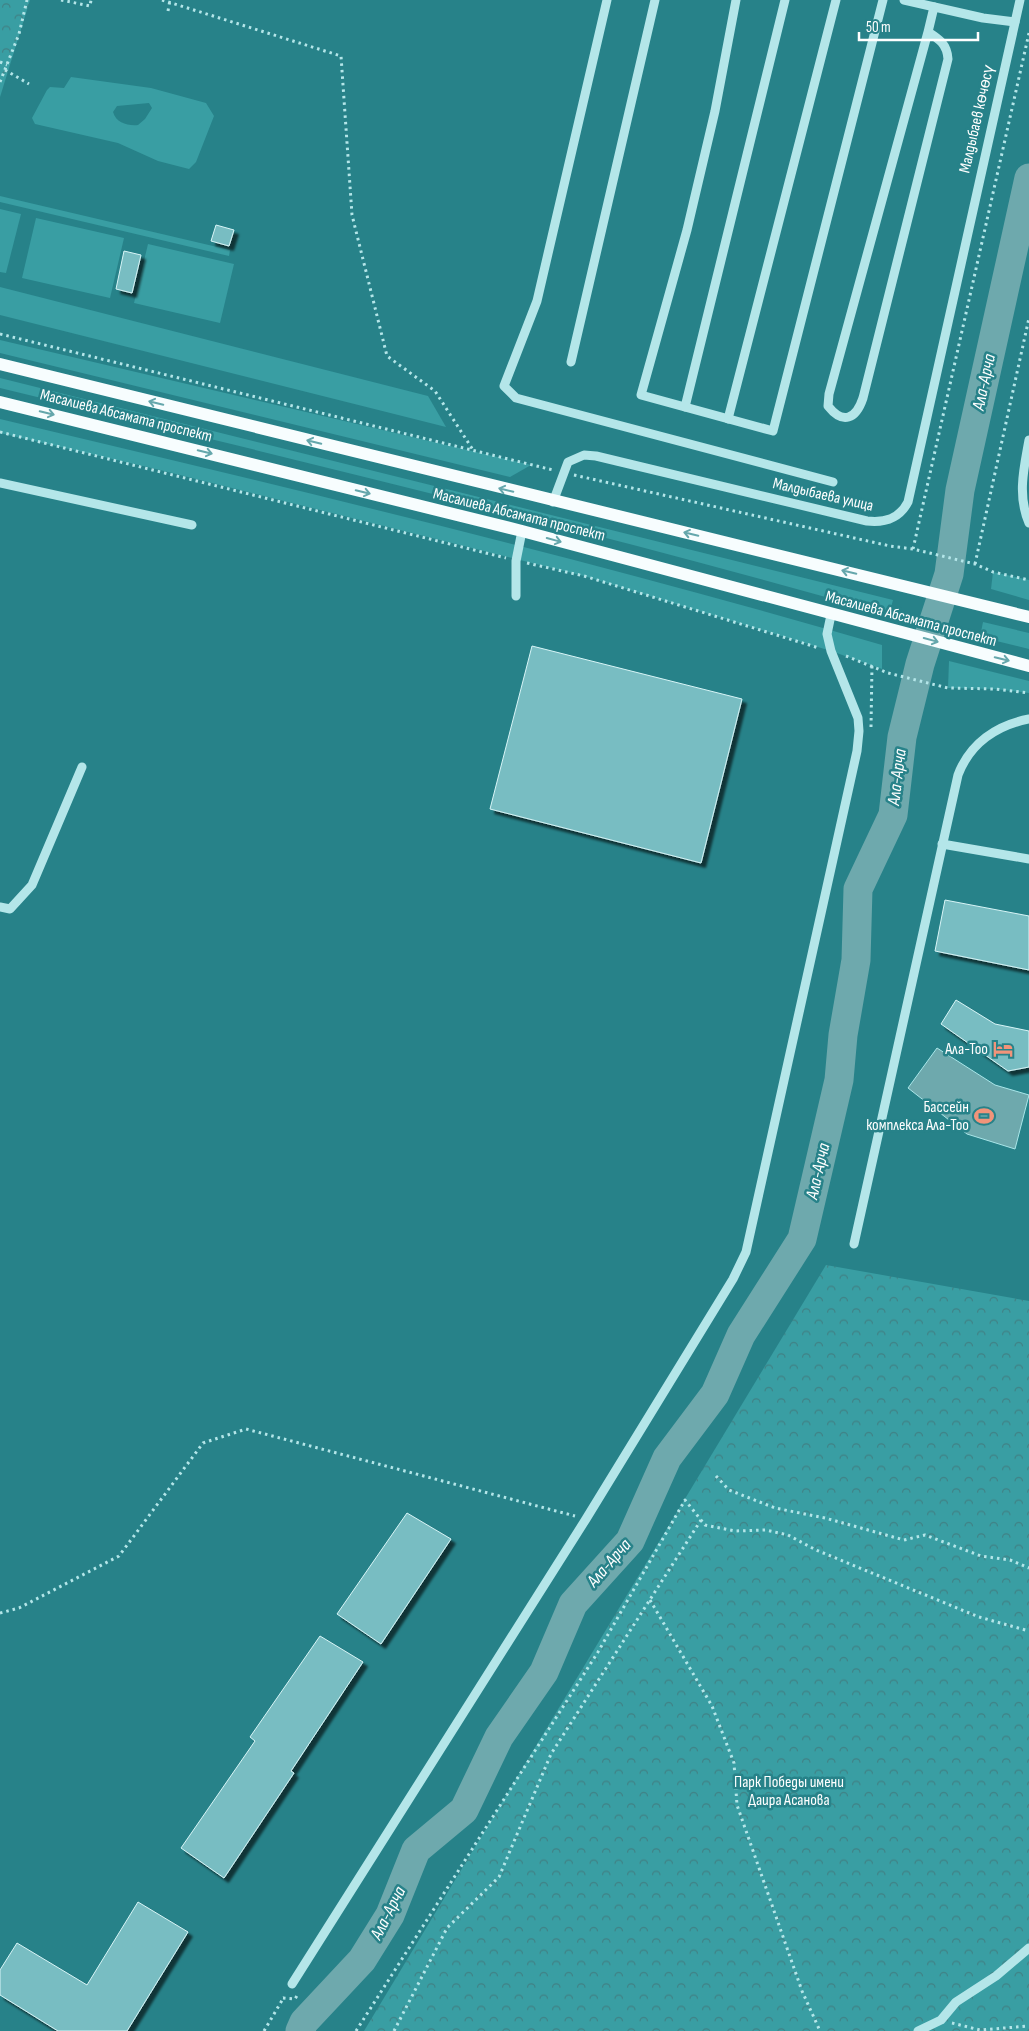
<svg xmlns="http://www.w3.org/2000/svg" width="1029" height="2031" font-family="'Sofia Sans Condensed',sans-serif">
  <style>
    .grass { fill: #399ea3; fill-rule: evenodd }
    .park { fill: url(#park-crowns) }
    .water { fill: #6ea9ad; stroke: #a9e6e9 }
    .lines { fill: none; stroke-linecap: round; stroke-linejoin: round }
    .river { stroke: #6ea9ad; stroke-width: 29 }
    .building { fill: #78bdc2; stroke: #d8f5f7; filter: url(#shadow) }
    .path { stroke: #b4e6e9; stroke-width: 3; stroke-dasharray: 2.5 4; stroke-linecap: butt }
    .minor { stroke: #b4e6e9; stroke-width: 9 }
    .major { stroke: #f7fdfe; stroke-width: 12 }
    .oneway { stroke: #65a7ac }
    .labels { text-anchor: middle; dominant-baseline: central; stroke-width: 5; stroke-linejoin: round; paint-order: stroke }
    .street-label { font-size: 16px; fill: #fff; stroke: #278289 }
    .poi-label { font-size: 16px; fill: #fff; stroke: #278289; text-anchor: end }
    .park-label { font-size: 16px; fill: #fff; stroke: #278289 }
    .water-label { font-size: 18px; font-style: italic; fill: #fff; stroke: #278289 }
  </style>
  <defs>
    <pattern id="park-crowns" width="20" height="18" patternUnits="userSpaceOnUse" patternTransform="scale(1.25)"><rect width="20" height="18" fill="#399ea3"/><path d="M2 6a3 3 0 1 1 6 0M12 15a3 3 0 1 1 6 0" fill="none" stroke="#408185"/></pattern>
    <filter id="shadow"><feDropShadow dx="4.5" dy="4.5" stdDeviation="1" flood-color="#0009"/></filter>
  </defs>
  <rect width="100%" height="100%" fill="#278289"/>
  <!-- grass -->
  <g class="grass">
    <path d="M71,77L151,88L206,103L214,116L196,162L189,169L158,161L118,143L35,124L32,118L47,90L50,87L64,88ZM149,103L152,108L145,119L138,125C128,126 116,123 113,112L117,106Z"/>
    <path d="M0,196L230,250L229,256L0,202Z"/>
    <path d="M0,209L21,214L6,273L0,272Z"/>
    <path d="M36,218L124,238L110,298L22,278Z"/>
    <path d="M148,244L234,264L220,323L134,303Z"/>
    <path d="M0,287L428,396L446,427L0,315Z"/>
    <path d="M0,340L531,465L510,477L0,353Z"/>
    <path d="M0,378L893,600L889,615C595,531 297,460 0,388Z"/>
    <path d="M0,419C294,489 592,560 882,645V669L831,651L584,576L156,469L0,433Z"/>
    <path d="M993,572L1029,580V600L991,589Z"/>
    <path d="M983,622L1029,633V649L980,637Z"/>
    <path d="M949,661L1029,681V693L995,689L948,688Z"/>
  </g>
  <!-- park -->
  <g class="park">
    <path d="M0,0H30L0,97Z"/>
    <path d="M826,1265L1029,1301V2031H364Z"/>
  </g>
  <!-- water -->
  <path class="water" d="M937,1048L995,1085L1029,1095L1015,1149L967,1134L908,1088Z"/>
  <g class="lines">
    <!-- river -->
    <path class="river" d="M300,2031L304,2022L362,1960L390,1915L416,1850L464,1810L499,1737L544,1672L573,1604L630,1541L667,1458L715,1394L741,1335L802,1239L839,1080L843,1035L856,960L858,889L893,815L902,737L920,664L949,574L960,490L1029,178"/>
  </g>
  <!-- building -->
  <g class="building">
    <path d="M216,225L234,230L229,246L211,241Z"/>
    <path d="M124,251L141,255L132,293L116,289Z"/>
    <path d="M532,646L742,699L701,863L490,809Z"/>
    <path d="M945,900L1029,916V970L935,951Z"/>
    <path d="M956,1000L995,1024L1029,1031V1067L1008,1071L941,1024Z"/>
    <path d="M407,1513L451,1539L381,1644L337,1614Z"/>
    <path d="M320,1636L363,1662L291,1771L294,1773L224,1878L181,1848L255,1741L250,1737Z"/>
    <path d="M138,1902L188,1932L127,2031H58L0,1995V1970L17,1943L87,1985Z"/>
  </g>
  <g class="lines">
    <!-- path -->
    <g class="path">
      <path d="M61,0L90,6L91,0"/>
      <path d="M162,0L341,56L352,215L387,356L435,391L473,450"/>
      <path d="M168,11L170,0"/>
      <path d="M0,62L7,65"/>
      <path d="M5,70L29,84"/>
      <path d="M0,82L19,34L27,0"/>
      <path d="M0,334L553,470"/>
      <path d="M0,432L506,558"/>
      <path d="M574,475L890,546L913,549L975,564L993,572L1029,580"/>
      <path d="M913,549L1029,33"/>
      <path d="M527,563L584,576L819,648"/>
      <path d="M975,564L1029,318"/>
      <path d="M846,656L888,673L948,688L995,689L1029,693"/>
      <path d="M871,727L872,665"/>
      <path d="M716,1476L729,1490L775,1508L825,1518L904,1540L925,1535L981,1556L1010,1560L1029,1568"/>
      <path d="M650,1600L712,1706L734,1763L737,1805L802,1991L820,2031"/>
      <path d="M0,1613L19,1608L119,1556L203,1443L246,1429L575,1516"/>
      <path d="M283,1998L295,1999L298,1994"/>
      <path d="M952,2023L980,2030L1029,2026"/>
      <path d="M264,2031L284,1997"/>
      <path d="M356,2031L598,1652L685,1500L705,1525L735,1531L766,1530L788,1535L816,1550L979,1617L1029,1631"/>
      <path d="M394,2031L447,1928L499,1877L551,1754L701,1520"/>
    </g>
    <!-- minor -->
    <g class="minor">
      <path d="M607,0L537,301L504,386L516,398L833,482"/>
      <path d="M736,0L715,111L687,230L641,395L773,431L883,0"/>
      <path d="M904,0L983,18L1015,22"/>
      <path d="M928,32C939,39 947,44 948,59L863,398C856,419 843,425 828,406L829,394L928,32L934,7"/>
      <path d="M571,362L655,0"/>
      <path d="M685,407L785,0"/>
      <path d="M728,419L836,0"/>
      <path d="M1029,440C1024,468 1017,495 1029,523"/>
      <path d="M0,483L192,525"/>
      <path d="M553,502L568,462L584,455L596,456L867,521C885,523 899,519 908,502L1020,0"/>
      <path d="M516,596V561L522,531"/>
      <path d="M942,844L1029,859"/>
      <path d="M0,907L10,909L32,885L82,767"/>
      <path d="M854,1244L958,775C970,743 997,725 1029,719"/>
      <path d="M292,1984L586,1519L733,1279L746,1252L857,751L859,731L858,718L831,651L827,634L831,615"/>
      <path d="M918,2031L941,2020L956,2002L996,1976L1029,1948"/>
    </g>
    <!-- major -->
    <g class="major">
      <path d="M0,364L1029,617"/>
      <path d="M0,402L522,531L1029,666"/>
    </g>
  </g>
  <!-- one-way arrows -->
  <defs><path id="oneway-shaft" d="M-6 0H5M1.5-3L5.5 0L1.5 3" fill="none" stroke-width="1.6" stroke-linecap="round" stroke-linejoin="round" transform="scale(1.25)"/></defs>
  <g class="oneway">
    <use href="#oneway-shaft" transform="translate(156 403) rotate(-166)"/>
    <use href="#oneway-shaft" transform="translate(47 413) rotate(14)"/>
    <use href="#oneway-shaft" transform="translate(314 442) rotate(-166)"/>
    <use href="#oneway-shaft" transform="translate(205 452) rotate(14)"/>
    <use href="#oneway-shaft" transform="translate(506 490) rotate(-166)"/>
    <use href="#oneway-shaft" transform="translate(363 492) rotate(14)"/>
    <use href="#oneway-shaft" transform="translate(691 534) rotate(-167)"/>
    <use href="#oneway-shaft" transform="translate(554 540) rotate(15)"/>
    <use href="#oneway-shaft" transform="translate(849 572) rotate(-167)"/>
    <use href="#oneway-shaft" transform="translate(931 640) rotate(15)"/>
    <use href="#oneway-shaft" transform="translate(1002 659) rotate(14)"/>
  </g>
  <!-- icons -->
  <defs>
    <symbol id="hotel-bare" viewBox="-9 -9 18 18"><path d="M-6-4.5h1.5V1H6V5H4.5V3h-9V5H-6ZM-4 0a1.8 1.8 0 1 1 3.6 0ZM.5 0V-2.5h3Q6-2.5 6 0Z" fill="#f1947a" stroke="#278289" stroke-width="2.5" paint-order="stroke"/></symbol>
    <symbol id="stadium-bare" viewBox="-9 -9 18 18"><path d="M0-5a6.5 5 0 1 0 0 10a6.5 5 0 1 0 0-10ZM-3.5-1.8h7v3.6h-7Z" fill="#f1947a" stroke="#278289" stroke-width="2.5" paint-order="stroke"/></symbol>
  </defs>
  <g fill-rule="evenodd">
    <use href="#hotel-bare" x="989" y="1035" width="28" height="28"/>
    <use href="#stadium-bare" x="970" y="1102" width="28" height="28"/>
  </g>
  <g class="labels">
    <!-- street labels -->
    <g class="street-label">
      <text transform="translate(977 119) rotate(-77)">Малдыбаев көчөсү</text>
      <text transform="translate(126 416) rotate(14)">Масалиева Абсамата проспект</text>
      <text transform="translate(823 495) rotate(13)">Малдыбаева улица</text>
      <text transform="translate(519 515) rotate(14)">Масалиева Абсамата проспект</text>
      <text transform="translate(911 619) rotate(15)">Масалиева Абсамата проспект</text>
    </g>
    <!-- poi labels -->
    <g class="poi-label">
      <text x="988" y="1049">Ала-Тоо</text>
      <text x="969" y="1107">Бассейн<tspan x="969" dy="18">комплекса Ала-Тоо</tspan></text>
    </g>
    <!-- park labels -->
    <g class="park-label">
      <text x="789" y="1782">Парк Победы имени<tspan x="789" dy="18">Даира Асанова</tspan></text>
    </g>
    <!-- water labels -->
    <g class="water-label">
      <text transform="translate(984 382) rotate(-78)">Ала-Арча</text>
      <text transform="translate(897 777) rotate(-83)">Ала-Арча</text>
      <text transform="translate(818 1171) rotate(-77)">Ала-Арча</text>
      <text transform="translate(609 1563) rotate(-49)">Ала-Арча</text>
      <text transform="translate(388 1913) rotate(-63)">Ала-Арча</text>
    </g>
  </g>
  <!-- scale -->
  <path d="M859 32v8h119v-8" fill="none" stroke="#ffffff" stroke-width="2.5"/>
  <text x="866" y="32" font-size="15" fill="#ffffff" stroke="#278289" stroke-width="4" paint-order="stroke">50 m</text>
</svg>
